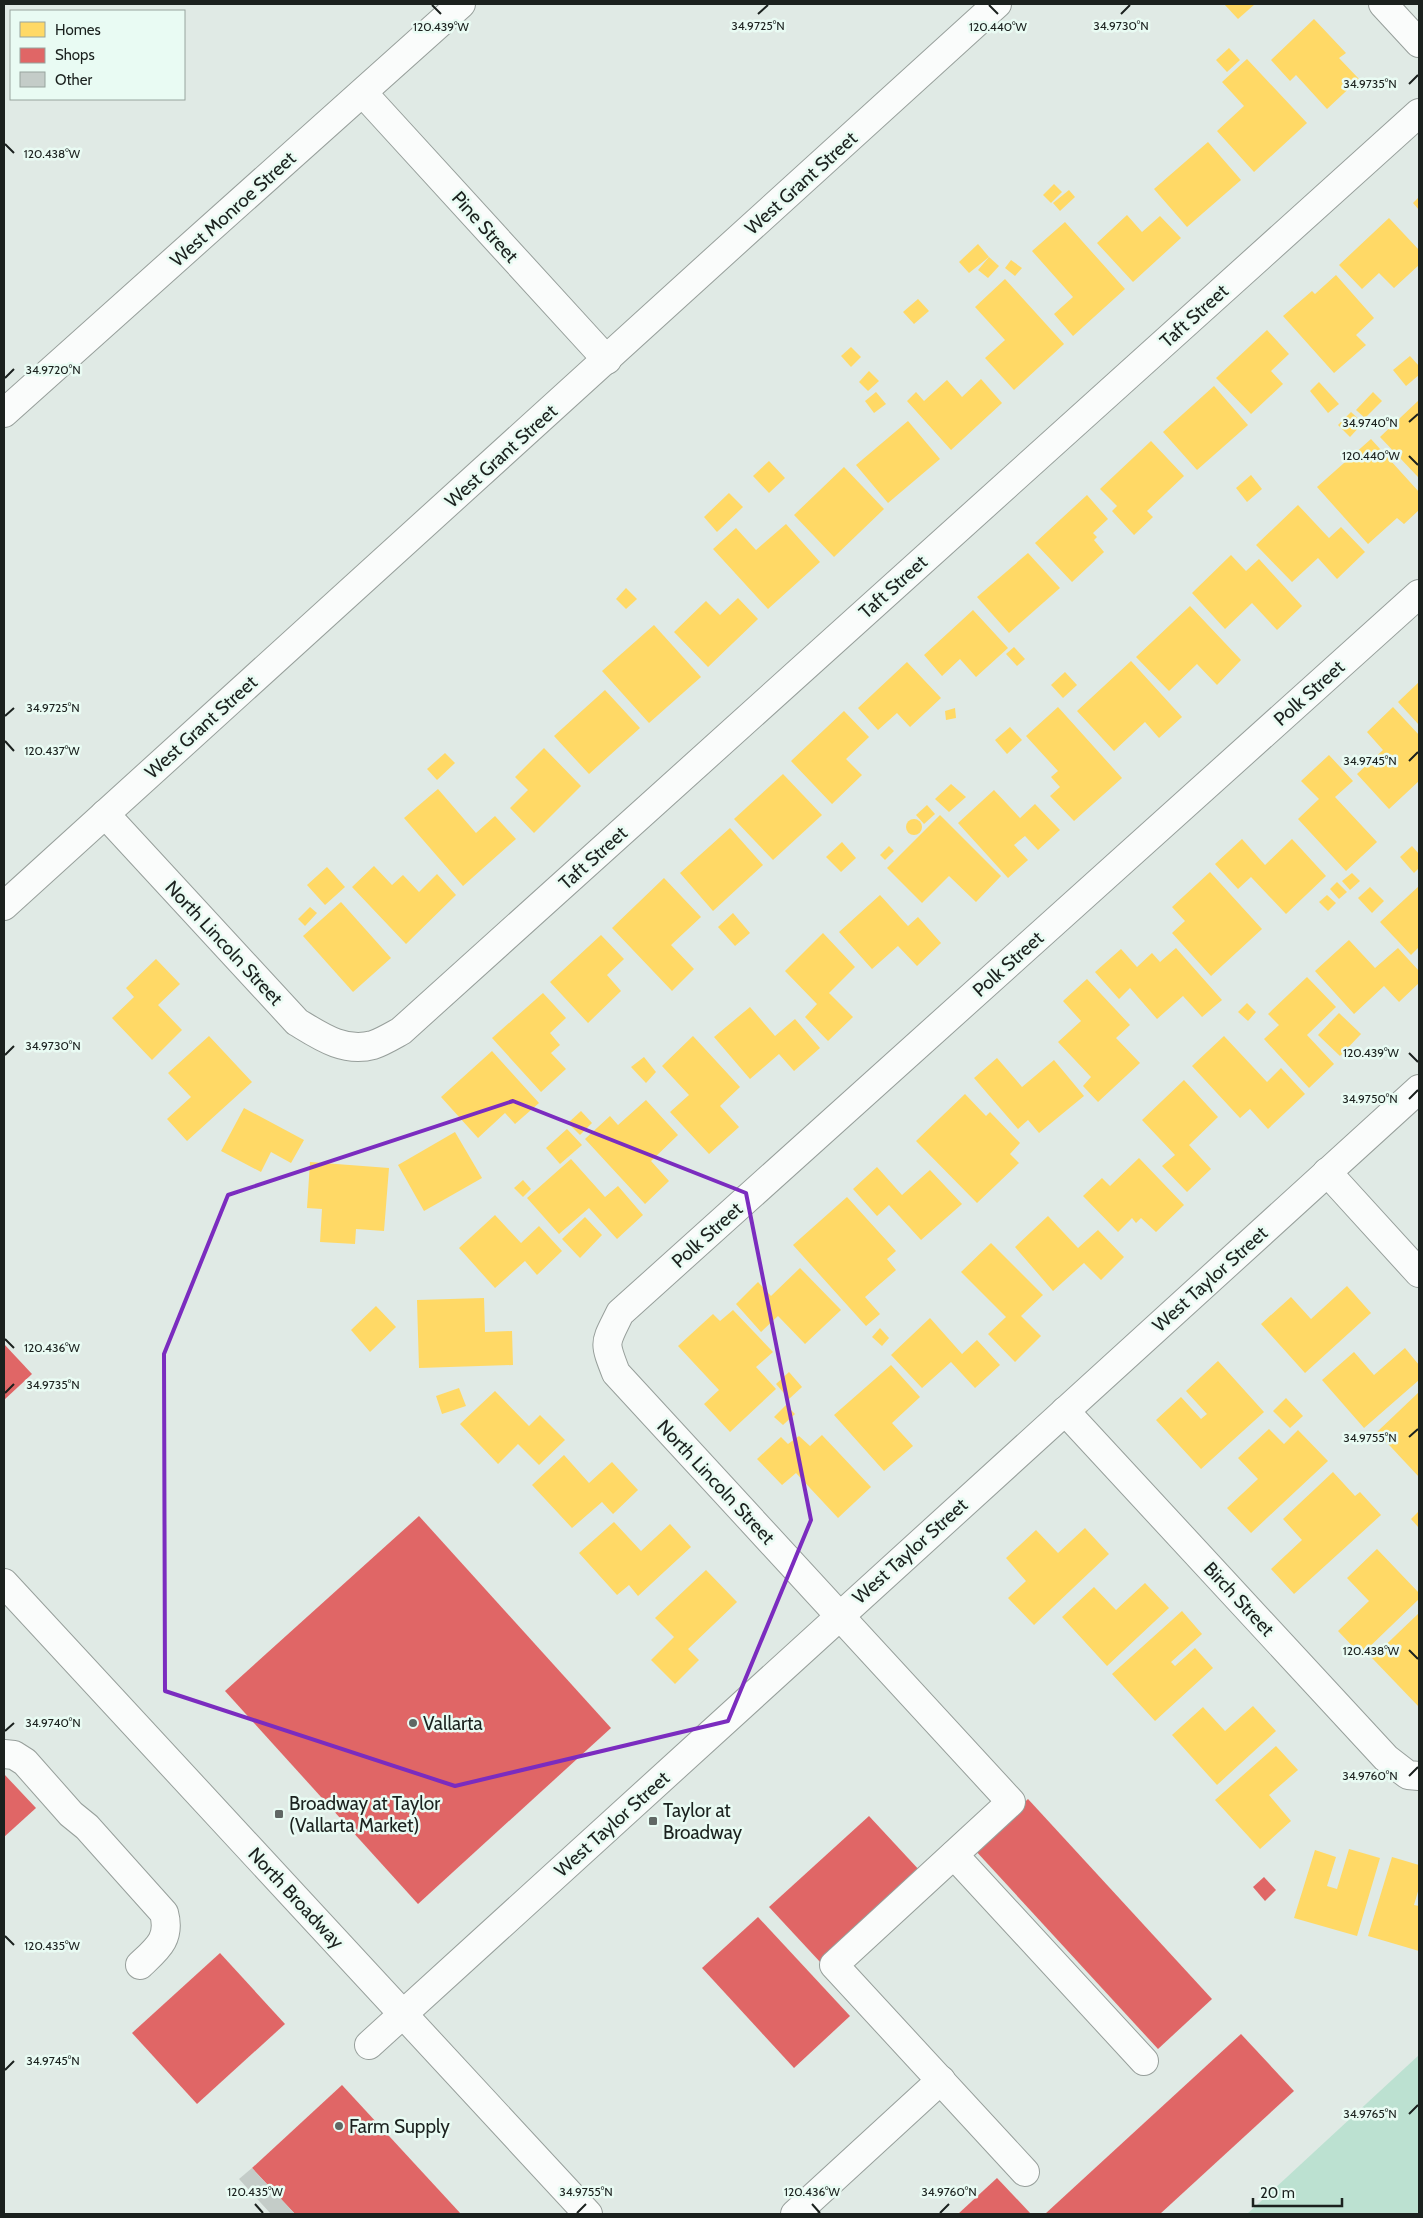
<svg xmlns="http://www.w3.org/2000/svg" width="1423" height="2218" font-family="Cabin,sans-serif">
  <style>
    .green { fill: #bce1d1 }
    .homes { fill: #ffd966 }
    .shops { fill: #e06666 }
    .building { fill: #c4ccc8 }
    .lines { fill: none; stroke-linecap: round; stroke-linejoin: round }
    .minor-casing { stroke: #979f9b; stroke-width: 30 }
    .major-casing { stroke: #979f9b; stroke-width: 30 }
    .minor { stroke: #fafcfb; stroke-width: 28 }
    .major { stroke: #fafcfb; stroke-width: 28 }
    .marked { fill: none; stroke: #7b2cbf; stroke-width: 4; stroke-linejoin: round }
    .ticks { fill: none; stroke: #1b211e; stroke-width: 2 }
    .poi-dot { fill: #606764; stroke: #e9fbf3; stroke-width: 2 }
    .labels { text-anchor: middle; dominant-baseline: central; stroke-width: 5; stroke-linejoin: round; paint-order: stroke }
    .street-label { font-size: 19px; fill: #1b211e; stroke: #e9fbf3 }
    .poi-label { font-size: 19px; fill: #1b211e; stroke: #e9fbf3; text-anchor: start }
    .ticks-label { font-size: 12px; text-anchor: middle; fill: #1b211e; stroke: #e9fbf3; stroke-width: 5; stroke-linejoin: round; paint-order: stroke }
  </style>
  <rect width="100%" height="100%" fill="#e0eae5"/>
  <!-- green -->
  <path class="green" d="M1419,2055V2214H1247Z"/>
  <!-- homes -->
  <g class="homes">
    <path d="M1224,4H1255L1238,19Z"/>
    <path d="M1314,19L1346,53L1339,58L1359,79L1327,109L1296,75L1290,81L1271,60Z"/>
    <path d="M1229,48L1240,60L1227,72L1216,60Z"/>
    <path d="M1247,59L1307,123L1254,172L1217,131L1244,106L1222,82Z"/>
    <path d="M1208,142L1241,180L1187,227L1154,189Z"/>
    <path d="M1054,184L1062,192L1051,203L1043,195Z"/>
    <path d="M1069,190L1075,197L1060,211L1053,203Z"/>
    <path d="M1419,197V210L1413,203Z"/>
    <path d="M1127,215L1142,232L1160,216L1181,238L1133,282L1097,243Z"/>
    <path d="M1389,218L1419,250V265L1394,288L1379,273L1362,289L1339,265Z"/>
    <path d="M1065,222L1125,289L1073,336L1054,314L1073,297L1032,251Z"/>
    <path d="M978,244L989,257L969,273L959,262Z"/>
    <path d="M989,257L999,266L988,278L978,270Z"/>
    <path d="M1011,260L1022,268L1015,276L1005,268Z"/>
    <path d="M1336,275L1374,318L1356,335L1366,345L1334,373L1283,316L1312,291L1315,294Z"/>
    <path d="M1005,279L1064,344L1014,390L985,358L1005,340L975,307Z"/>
    <path d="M918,299L929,311L914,324L903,312Z"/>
    <path d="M1267,330L1289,354L1271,371L1283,384L1251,414L1216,378Z"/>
    <path d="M851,347L861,357L851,367L841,356Z"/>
    <path d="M1410,356L1419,366V375L1406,386L1393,370Z"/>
    <path d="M869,371L879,381L868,391L859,382Z"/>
    <path d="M981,379L1002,403L951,450L907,401L916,392L924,401L947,380L962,397Z"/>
    <path d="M1319,382L1339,404L1328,413L1310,391Z"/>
    <path d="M1214,386L1248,425L1197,470L1163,432Z"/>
    <path d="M876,392L886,404L874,413L865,401Z"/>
    <path d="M1373,392L1382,401L1365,418L1356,410Z"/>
    <path d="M1419,400V475L1418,477L1380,437Z"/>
    <path d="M1351,412L1363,423L1350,437L1338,425Z"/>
    <path d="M908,421L940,459L888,503L856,465Z"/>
    <path d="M1371,439L1419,492V510L1404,524L1397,518L1368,544L1317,487Z"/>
    <path d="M1151,441L1184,476L1147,511L1153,517L1134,535L1112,511L1117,506L1100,489Z"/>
    <path d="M769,461L785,478L769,493L753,476Z"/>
    <path d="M844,467L884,509L834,557L794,515Z"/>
    <path d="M1251,475L1262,489L1247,502L1236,488Z"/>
    <path d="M729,493L743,507L717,532L704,517Z"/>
    <path d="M1087,495L1108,519L1093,533L1097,537L1094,540L1104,552L1072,582L1035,543Z"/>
    <path d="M1298,505L1329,538L1341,527L1365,552L1337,579L1318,558L1292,582L1256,545Z"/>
    <path d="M786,524L820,562L768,609L713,549L736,528L756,550Z"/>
    <path d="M1028,553L1060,588L1009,633L977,597Z"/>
    <path d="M1231,555L1246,571L1259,559L1302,606L1277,630L1252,603L1225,629L1192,593Z"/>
    <path d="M626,588L637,599L626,609L616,599Z"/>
    <path d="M738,598L758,619L708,667L674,632L706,601L720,615Z"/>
    <path d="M1190,606L1241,660L1217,685L1197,664L1169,691L1136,657Z"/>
    <path d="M973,610L1008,648L976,677L960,659L942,676L924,655Z"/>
    <path d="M654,625L701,677L649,723L602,671Z"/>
    <path d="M1014,647L1025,659L1017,666L1006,654Z"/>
    <path d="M1131,661L1182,717L1159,738L1145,722L1114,751L1077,711Z"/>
    <path d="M907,662L941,698L910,727L897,713L878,730L858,708Z"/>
    <path d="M1065,672L1077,685L1063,698L1051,685Z"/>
    <path d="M1419,682V725L1398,702Z"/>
    <path d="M605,690L640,728L589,774L554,736Z"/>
    <path d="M1058,707L1122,778L1074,821L1050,796L1060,787L1051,777L1058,771L1026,736Z"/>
    <path d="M1393,707L1419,735V781L1389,809L1357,774L1383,750L1367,732Z"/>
    <path d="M955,708L956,718L946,720L945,711Z"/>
    <path d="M844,711L869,737L846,759L862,775L832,804L791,761Z"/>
    <path d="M1010,727L1022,740L1007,754L995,740Z"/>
    <path d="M544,748L581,786L534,833L510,808L528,790L515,777Z"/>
    <path d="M445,753L455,763L437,780L427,769Z"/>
    <path d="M1329,755L1353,781L1335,797L1377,842L1346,871L1298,819L1319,799L1301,781Z"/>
    <path d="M783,774L822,815L773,860L734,819Z"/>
    <path d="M951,784L966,797L949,812L935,799Z"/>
    <path d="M438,789L476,833L495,816L516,839L463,886L404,818Z"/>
    <path d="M994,790L1020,818L1035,804L1060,830L1038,850L1025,836L1014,845L1028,860L1008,878L958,823Z"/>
    <path d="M927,805L935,814L924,824L916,815Z"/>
    <path d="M940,815L1001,876L976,902L949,876L922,903L887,868Z"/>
    <circle cx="914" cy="827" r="8"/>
    <path d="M730,828L763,865L713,911L680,873Z"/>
    <path d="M1242,839L1265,865L1292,839L1326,876L1286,914L1251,877L1238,889L1215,864Z"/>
    <path d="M842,842L856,858L841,872L826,857Z"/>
    <path d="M889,846L894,851L885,860L880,855Z"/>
    <path d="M1412,846L1419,854V868L1414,873L1400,857Z"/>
    <path d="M374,866L392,885L403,875L419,892L437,874L456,895L406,944L352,887Z"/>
    <path d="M327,867L345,887L325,905L307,885Z"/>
    <path d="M1210,872L1262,929L1211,976L1172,933L1185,921L1172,907Z"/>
    <path d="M1352,873L1360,881L1350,890L1342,881Z"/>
    <path d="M664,878L701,917L671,945L694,969L672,991L612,928Z"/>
    <path d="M1337,882L1347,892L1339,899L1330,889Z"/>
    <path d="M1419,886V947L1411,955L1380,922Z"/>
    <path d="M1370,887L1384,901L1372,913L1358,898Z"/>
    <path d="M880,895L908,926L918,917L941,943L917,966L898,946L872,969L839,932Z"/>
    <path d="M1327,895L1336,903L1328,911L1319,902Z"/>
    <path d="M341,902L391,958L353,992L303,936Z"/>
    <path d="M310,907L317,913L305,926L298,919Z"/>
    <path d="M733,913L750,933L735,946L718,927Z"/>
    <path d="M823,933L855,967L829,993L853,1017L828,1041L805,1017L817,1004L785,971Z"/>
    <path d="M601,935L624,959L607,975L621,991L588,1023L550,982Z"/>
    <path d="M1349,940L1375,968L1398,948L1419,971V983L1399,1002L1384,986L1354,1014L1315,971Z"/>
    <path d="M1176,948L1222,1000L1202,1017L1183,996L1157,1019L1130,988L1119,999L1095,972L1121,949L1137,967L1152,953L1160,962Z"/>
    <path d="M156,959L180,984L158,1005L182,1030L152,1060L112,1018L134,997L126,988Z"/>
    <path d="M1307,977L1336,1007L1307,1035L1334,1064L1309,1088L1264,1039L1279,1025L1268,1014Z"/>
    <path d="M1087,979L1130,1025L1116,1038L1140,1063L1098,1102L1083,1086L1091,1077L1058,1042L1081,1021L1063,1001Z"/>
    <path d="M543,993L566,1018L550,1033L560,1045L551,1053L566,1069L541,1092L492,1038Z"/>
    <path d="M1247,1003L1256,1012L1248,1021L1238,1012Z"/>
    <path d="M750,1007L775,1036L795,1019L820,1048L794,1071L779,1054L750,1079L714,1037Z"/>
    <path d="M1339,1013L1361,1034L1340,1056L1318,1035Z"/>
    <path d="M209,1036L252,1082L187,1141L167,1119L191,1097L168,1073Z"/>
    <path d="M693,1036L740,1087L720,1106L739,1127L709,1154L670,1112L689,1095L662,1066Z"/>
    <path d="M1224,1036L1267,1082L1281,1068L1305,1094L1268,1129L1250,1109L1240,1118L1192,1066Z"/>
    <path d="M492,1051L539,1103L515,1124L505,1113L478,1138L441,1097Z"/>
    <path d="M644,1057L656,1072L646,1083L631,1067Z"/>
    <path d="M997,1058L1022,1087L1054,1060L1084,1096L1039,1133L1028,1120L1018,1129L974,1078Z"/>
    <path d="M1184,1080L1218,1117L1189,1145L1211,1169L1187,1192L1162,1166L1175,1155L1142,1120Z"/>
    <path d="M965,1094L986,1116L990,1112L1020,1143L1010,1154L1019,1163L977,1203L916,1141Z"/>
    <path d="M646,1100L678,1135L651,1161L669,1181L645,1204L585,1139L610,1116L618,1125Z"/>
    <path d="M244,1108L304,1140L291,1163L271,1152L261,1172L221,1151Z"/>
    <path d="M581,1111L592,1123L580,1135L568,1123Z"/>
    <path d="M567,1129L582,1145L560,1164L546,1148Z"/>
    <path d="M455,1132L482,1178L424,1211L398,1165Z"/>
    <path d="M1139,1158L1184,1205L1156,1232L1141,1218L1136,1223L1132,1218L1118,1232L1083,1196L1102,1178L1110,1186Z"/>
    <path d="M571,1159L605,1197L618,1186L643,1215L617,1239L589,1208L559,1234L527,1198Z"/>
    <path d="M310,1162L389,1168L384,1231L356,1229L355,1244L320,1242L322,1209L307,1208Z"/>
    <path d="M877,1167L902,1195L930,1170L962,1204L921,1240L889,1205L877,1216L853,1189Z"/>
    <path d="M523,1180L531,1189L523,1197L514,1188Z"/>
    <path d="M847,1197L896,1251L887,1259L896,1270L865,1297L880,1314L866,1326L793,1245Z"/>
    <path d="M495,1215L521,1243L539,1226L562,1251L537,1275L525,1261L495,1288L459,1248Z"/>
    <path d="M1048,1216L1078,1248L1098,1230L1124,1257L1101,1280L1084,1263L1053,1291L1015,1247Z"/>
    <path d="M585,1217L602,1235L580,1258L562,1239Z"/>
    <path d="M991,1243L1043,1295L1021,1316L1041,1336L1015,1362L988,1334L1006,1317L961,1272Z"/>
    <path d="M800,1268L841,1310L805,1344L778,1316L761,1332L736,1304L758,1282L771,1296Z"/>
    <path d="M1347,1286L1371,1313L1305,1373L1261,1324L1291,1297L1311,1319Z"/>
    <path d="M484,1298L485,1332L512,1331L513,1365L419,1368L417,1300Z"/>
    <path d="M376,1306L396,1327L370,1352L351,1330Z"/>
    <path d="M733,1310L773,1352L756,1367L776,1389L730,1432L704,1404L719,1390L678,1346L713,1314L720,1321Z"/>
    <path d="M930,1318L962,1354L977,1340L1000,1365L975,1388L951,1362L922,1388L891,1355Z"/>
    <path d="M880,1328L889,1338L882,1346L872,1337Z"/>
    <path d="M1405,1348L1419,1365V1380L1364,1428L1322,1380L1354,1352L1374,1375Z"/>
    <path d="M1218,1361L1264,1412L1201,1469L1156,1420L1181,1397L1201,1419L1207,1414L1186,1391Z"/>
    <path d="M891,1365L920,1397L892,1423L913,1446L884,1471L834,1415Z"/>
    <path d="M789,1372L802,1387L789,1399L776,1384Z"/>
    <path d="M459,1388L466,1406L442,1414L436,1396Z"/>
    <path d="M495,1391L529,1426L540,1415L565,1440L539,1465L518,1444L498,1464L460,1424Z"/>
    <path d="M1419,1392V1477L1377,1432Z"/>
    <path d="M1286,1398L1303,1416L1290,1428L1273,1411Z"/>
    <path d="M786,1405L795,1414L783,1425L774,1417Z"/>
    <path d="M1269,1429L1284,1444L1298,1430L1328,1461L1251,1533L1227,1508L1258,1479L1238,1458Z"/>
    <path d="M822,1435L871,1487L838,1518L796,1473L782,1485L757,1459L781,1437L788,1444L799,1436L810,1446Z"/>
    <path d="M564,1455L589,1483L612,1462L638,1490L613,1514L602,1502L572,1528L532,1485Z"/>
    <path d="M1333,1472L1355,1496L1360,1492L1381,1515L1294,1594L1271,1569L1302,1540L1283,1519Z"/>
    <path d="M1419,1511V1528L1411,1519Z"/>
    <path d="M614,1522L641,1551L670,1524L691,1547L638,1596L629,1585L617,1595L579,1553Z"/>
    <path d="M1085,1528L1109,1554L1034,1625L1008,1598L1026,1581L1006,1558L1036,1530L1058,1553Z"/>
    <path d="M1377,1549L1419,1593V1599L1361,1655L1338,1631L1369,1601L1347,1578Z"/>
    <path d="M706,1570L737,1602L688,1649L699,1660L675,1684L651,1660L674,1637L655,1618Z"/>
    <path d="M1145,1583L1169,1608L1107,1666L1062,1617L1094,1587L1116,1610Z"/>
    <path d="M1182,1611L1202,1634L1171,1662L1175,1666L1195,1648L1213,1668L1155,1721L1112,1674Z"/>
    <path d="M1419,1613V1707L1372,1658Z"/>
    <path d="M1253,1706L1276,1731L1217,1785L1172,1735L1203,1707L1225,1731Z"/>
    <path d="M1276,1746L1298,1770L1269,1795L1291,1821L1260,1849L1215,1800Z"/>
    <path d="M1349,1849L1380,1858L1357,1936L1294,1918L1315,1850L1336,1857L1327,1886L1337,1889Z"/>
    <path d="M1392,1857L1419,1865V1888L1414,1905L1419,1906V1951L1368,1936Z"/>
  </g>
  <!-- shops -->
  <g class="shops">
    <path d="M4,1344L32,1374L4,1400Z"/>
    <path d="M419,1516L611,1728L418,1904L225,1691Z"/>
    <path d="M4,1774L36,1808L4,1837Z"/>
    <path d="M1028,1799L1212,1999L1158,2049L974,1849Z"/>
    <path d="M869,1816L921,1872L821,1963L769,1907Z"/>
    <path d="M1264,1877L1276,1890L1265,1901L1253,1887Z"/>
    <path d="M758,1917L850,2016L794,2068L702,1968Z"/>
    <path d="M220,1953L285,2024L197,2104L132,2033Z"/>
    <path d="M1241,2034L1294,2091L1160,2214H1045Z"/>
    <path d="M342,2085L461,2214H295L252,2168Z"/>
    <path d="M997,2178L1031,2214H958Z"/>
  </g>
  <!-- building -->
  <path class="building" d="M252,2168L295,2214H271L239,2179Z"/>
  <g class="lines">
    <defs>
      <g id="minor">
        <path d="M1383,4L1419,43"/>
        <path d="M363,93L607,360"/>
        <path d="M4,413L461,4"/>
        <path d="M105,814L297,1022C320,1036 344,1053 373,1045C382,1042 392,1036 401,1031L1419,113"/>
        <path d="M4,906L997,4"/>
        <path d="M1327,1172L1419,1273"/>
        <path d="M1065,1411L1386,1758L1408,1775L1419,1776"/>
        <path d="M4,1754L14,1755L25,1762L71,1814L87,1827L164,1913C171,1939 157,1949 140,1965"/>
        <path d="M954,1855L1144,2061"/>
        <path d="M369,2045L1419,1089"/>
        <path d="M1025,2172L834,1965L1011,1802L616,1373C603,1340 605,1344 620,1313L1419,594"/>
        <path d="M795,2214L941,2080"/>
      </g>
      <path id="major" d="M4,1583L588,2214"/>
    </defs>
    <!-- minor casing -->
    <use href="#minor" class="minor-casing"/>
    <!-- major casing -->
    <use href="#major" class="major-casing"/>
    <!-- minor -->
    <use href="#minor" class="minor"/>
    <!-- major -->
    <use href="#major" class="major"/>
  </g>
  <!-- marked area -->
  <path class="marked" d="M513,1101L746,1193L811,1520L728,1721L455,1786L165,1691L164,1354L228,1195Z"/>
  <!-- ticks -->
  <path class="ticks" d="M432,5L441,14M989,5L998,14M758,14L768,5M1121,14L1130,5M1409,84L1418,75M5,144L14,153M5,378L14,369M1409,422L1418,414M1409,456L1418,465M5,716L14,708M5,741L14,751M1409,761L1418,752M1409,1053L1418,1062M5,1055L14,1046M1409,1099L1418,1090M5,1339L14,1348M5,1393L14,1384M1409,1437L1418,1429M1409,1650L1418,1659M5,1731L14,1723M1409,1776L1418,1767M5,1936L14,1945M5,2070L14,2061M1409,2114L1418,2105M255,2204L263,2213M812,2204L820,2213M577,2213L586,2204M940,2213L949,2204"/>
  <!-- markers -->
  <g class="poi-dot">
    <circle cx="413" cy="1723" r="5"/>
    <rect x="274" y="1809" width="10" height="10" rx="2.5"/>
    <rect x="648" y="1816" width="10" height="10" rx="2.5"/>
    <circle cx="339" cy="2126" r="5"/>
  </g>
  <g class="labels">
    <!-- street labels -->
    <g class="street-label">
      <text transform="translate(801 183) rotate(-42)">West Grant Street</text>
      <text transform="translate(233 209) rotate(-42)">West Monroe Street</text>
      <text transform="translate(485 227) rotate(48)">Pine Street</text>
      <text transform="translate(1194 316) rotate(-42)">Taft Street</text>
      <text transform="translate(501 456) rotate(-42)">West Grant Street</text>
      <text transform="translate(893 587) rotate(-42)">Taft Street</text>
      <text transform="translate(1309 693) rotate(-42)">Polk Street</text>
      <text transform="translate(201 727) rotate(-42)">West Grant Street</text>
      <text transform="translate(593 858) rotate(-42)">Taft Street</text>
      <text transform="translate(224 943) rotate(47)">North Lincoln Street</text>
      <text transform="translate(1008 964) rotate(-42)">Polk Street</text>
      <text transform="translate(707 1235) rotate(-42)">Polk Street</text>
      <text transform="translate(1210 1279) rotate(-42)">West Taylor Street</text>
      <text transform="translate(716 1482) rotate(47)">North Lincoln Street</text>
      <text transform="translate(910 1551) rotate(-42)">West Taylor Street</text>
      <text transform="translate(1239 1599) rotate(47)">Birch Street</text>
      <text transform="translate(612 1824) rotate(-42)">West Taylor Street</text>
      <text transform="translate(296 1898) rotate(47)">North Broadway</text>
    </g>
    <!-- poi labels -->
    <g class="poi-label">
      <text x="423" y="1723">Vallarta</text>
      <text x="289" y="1803">Broadway at Taylor<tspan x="289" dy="22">(Vallarta Market)</tspan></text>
      <text x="663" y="1810">Taylor at<tspan x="663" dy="22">Broadway</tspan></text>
      <text x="349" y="2126">Farm Supply</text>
    </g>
  </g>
  <g class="ticks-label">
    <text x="758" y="30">34.9725°N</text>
    <text x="1121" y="30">34.9730°N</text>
    <text x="998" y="31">120.440°W</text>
    <text x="441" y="31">120.439°W</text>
    <text x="1370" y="88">34.9735°N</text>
    <text x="52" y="158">120.438°W</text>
    <text x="53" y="374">34.9720°N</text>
    <text x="1370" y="427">34.9740°N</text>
    <text x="1371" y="460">120.440°W</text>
    <text x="53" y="712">34.9725°N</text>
    <text x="52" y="755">120.437°W</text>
    <text x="1370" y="765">34.9745°N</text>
    <text x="53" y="1050">34.9730°N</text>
    <text x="1371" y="1057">120.439°W</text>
    <text x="1370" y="1103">34.9750°N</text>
    <text x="52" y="1352">120.436°W</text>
    <text x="53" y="1389">34.9735°N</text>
    <text x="1370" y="1442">34.9755°N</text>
    <text x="1371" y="1655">120.438°W</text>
    <text x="53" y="1727">34.9740°N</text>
    <text x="1370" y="1780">34.9760°N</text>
    <text x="52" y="1950">120.435°W</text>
    <text x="53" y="2065">34.9745°N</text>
    <text x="1370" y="2118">34.9765°N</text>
    <text x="255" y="2196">120.435°W</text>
    <text x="812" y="2196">120.436°W</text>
    <text x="586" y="2196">34.9755°N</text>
    <text x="949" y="2196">34.9760°N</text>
  </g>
  <!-- border -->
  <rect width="1423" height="2218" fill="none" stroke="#1b211e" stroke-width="10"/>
  <!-- legend -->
  <rect x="10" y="10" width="175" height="90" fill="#e9fbf3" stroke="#97a49e"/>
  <rect x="20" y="22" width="25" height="15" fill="#ffd966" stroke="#97a49e"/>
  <text x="55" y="35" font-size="15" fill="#1b211e">Homes</text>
  <rect x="20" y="48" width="25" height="15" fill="#e06666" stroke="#97a49e"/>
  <text x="55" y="60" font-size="15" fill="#1b211e">Shops</text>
  <rect x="20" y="72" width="25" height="15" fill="#c4ccc8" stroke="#97a49e"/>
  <text x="55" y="85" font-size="15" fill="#1b211e">Other</text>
  <!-- scale -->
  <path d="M1253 2198v8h89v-8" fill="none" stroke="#1b211e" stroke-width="2.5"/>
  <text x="1260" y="2198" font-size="15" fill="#1b211e" stroke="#e9fbf3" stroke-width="4" paint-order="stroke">20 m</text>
</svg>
